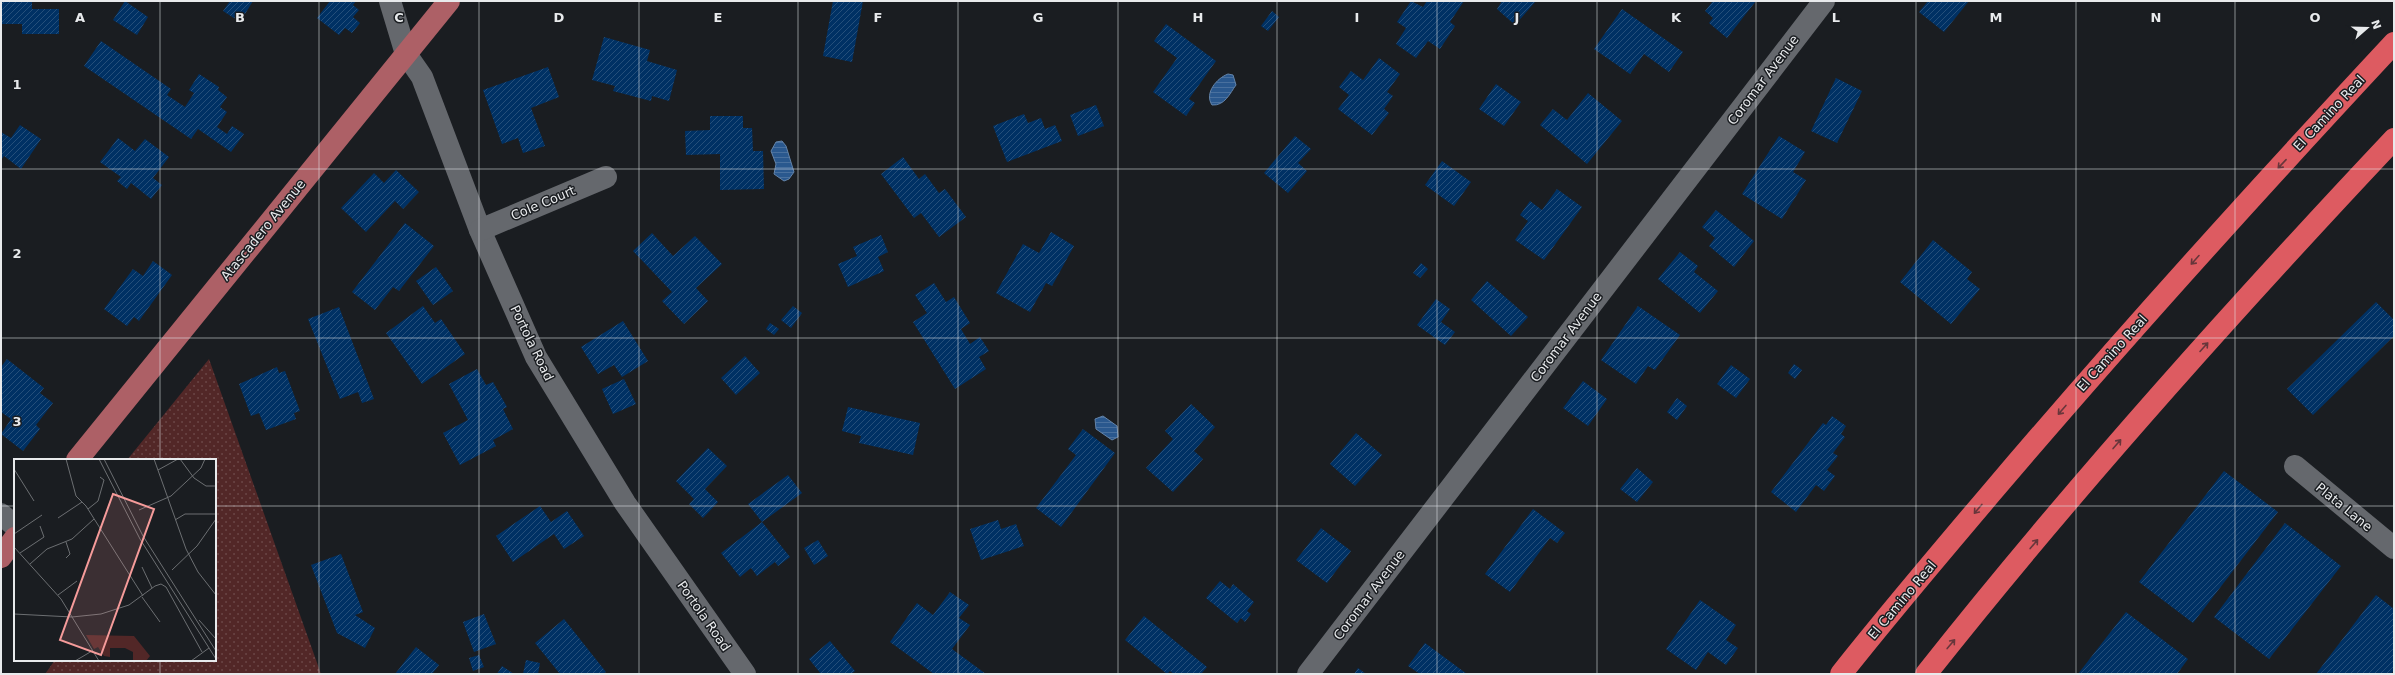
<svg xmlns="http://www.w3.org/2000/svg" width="2395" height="675" font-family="'DejaVu Sans',sans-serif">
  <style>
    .grass { fill: url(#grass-dots) }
    .water { fill: url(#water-rules); stroke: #6384aa }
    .building { fill: url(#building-hatch) }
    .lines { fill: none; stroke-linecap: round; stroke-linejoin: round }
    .minor { stroke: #65686d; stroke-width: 22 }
    .major { stroke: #ad6066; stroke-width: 22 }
    .highway { stroke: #dd5b61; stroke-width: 22 }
    .oneway { stroke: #68363b }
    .grid { fill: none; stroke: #e8eaec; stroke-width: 1; stroke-opacity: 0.55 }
    .labels { text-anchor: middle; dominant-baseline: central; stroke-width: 3; stroke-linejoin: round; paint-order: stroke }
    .street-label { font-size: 13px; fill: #e8eaec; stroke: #1a1d21 }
    .inset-road { fill: none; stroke: #6c6f72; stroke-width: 1 }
    .view { fill: #f59b9a; fill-opacity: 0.15; stroke: #f59b9a; stroke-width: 2 }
    .inset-edge { fill: none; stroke: #e8eaec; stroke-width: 2 }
    .grid-label { font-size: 13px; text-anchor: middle; font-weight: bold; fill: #e8eaec; stroke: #1a1d21; stroke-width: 3; stroke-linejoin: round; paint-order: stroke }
  </style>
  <defs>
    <pattern id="grass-dots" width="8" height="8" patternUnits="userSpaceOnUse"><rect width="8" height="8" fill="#522727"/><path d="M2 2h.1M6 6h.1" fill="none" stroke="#6b4646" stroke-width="1.8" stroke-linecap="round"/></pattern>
    <pattern id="water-rules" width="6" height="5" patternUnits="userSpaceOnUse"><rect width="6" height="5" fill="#2a588e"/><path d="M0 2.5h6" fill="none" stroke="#49709e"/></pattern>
    <pattern id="building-hatch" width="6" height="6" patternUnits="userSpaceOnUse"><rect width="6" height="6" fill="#003164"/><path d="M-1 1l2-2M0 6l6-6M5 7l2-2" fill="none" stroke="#254f7a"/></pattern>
  </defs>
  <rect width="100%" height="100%" fill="#1a1d21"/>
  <!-- grass -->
  <path class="grass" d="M209,359L321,674H45L55,660H215V460H127Z"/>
  <!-- water -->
  <g class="water">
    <path d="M1228,74L1233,75L1236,85C1230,93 1225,106 1212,105C1204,93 1217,78 1228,74Z"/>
    <path d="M782,141L786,146L794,172L789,179L784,181L774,174L776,164L771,151L776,142Z"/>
    <path d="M1103,416L1117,426L1118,437L1112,440L1096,429L1095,419Z"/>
  </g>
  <!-- building -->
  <g class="building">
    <path d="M1,1H32V9H59V34H22V24H1Z"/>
    <path d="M125,1L148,17L137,35L113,20Z"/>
    <path d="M230,1H253L240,22L223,11Z"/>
    <path d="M330,1H356L353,5L359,10L353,17L360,23L352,33L345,28L339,35L317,18Z"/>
    <path d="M833,1H863L852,62L823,56Z"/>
    <path d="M1411,1L1423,7L1427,1H1464L1450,22L1455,26L1440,49L1428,41L1416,58L1396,44L1406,28L1397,22Z"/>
    <path d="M1502,1H1536L1515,25L1497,9Z"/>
    <path d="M1713,1H1756L1727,38L1709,23L1713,18L1705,11Z"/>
    <path d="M1928,1H1969L1944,32L1919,12Z"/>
    <path d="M1622,9L1683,52L1669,72L1644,54L1630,74L1594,49Z"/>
    <path d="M1272,11L1279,17L1268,31L1261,26Z"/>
    <path d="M1166,24L1216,61L1189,99L1195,103L1186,116L1153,92L1177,58L1154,41Z"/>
    <path d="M604,37L650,50L647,61L677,70L669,101L652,96L651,101L613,91L615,86L592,80Z"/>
    <path d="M101,41L171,89L167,95L185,107L194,93L189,90L199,74L219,87L218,90L227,97L220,107L227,112L217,127L227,134L232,126L244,134L231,152L198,129L191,139L84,66Z"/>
    <path d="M1379,58L1400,74L1387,92L1393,96L1384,109L1389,113L1372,135L1338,109L1349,95L1339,87L1351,71L1363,80Z"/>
    <path d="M548,67L559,97L531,108L545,146L523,153L518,138L502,144L483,90Z"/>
    <path d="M1836,78L1862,91L1837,143L1811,131Z"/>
    <path d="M1496,84L1521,102L1504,126L1479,109Z"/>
    <path d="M1588,93L1622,121L1587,164L1540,125L1553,109L1567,120Z"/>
    <path d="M1096,105L1104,126L1078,136L1070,115Z"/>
    <path d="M1024,114L1028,123L1041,118L1045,129L1055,125L1062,141L1007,162L993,126Z"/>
    <path d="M710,116H743V128H752L753,151H763L764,189L720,190V154L686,155L685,131L710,130Z"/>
    <path d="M20,125L41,139L21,169L4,156L1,160V132L11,138Z"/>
    <path d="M1295,136L1311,149L1298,163L1307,171L1288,193L1264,173Z"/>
    <path d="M1779,136L1805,152L1793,172L1806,180L1782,219L1742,194Z"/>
    <path d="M118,138L135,151L145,139L169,157L153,178L162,185L151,199L131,183L127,189L117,181L121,177L100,162Z"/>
    <path d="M903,157L919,179L925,174L939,193L945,189L966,217L939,237L921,213L914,218L881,174Z"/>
    <path d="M1442,161L1471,182L1454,206L1425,185Z"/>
    <path d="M396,170L419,192L403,209L395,201L366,232L341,208L374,173L384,183Z"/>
    <path d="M1557,189L1582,207L1544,260L1515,240L1528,221L1520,215L1530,201L1542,210Z"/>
    <path d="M1716,210L1754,241L1734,267L1709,246L1715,238L1702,227Z"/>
    <path d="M405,223L434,246L399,291L393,287L375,310L352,292Z"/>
    <path d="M1051,232L1074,246L1052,286L1046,283L1030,312L996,293L1023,244L1039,253Z"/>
    <path d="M652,233L673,256L695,236L722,264L696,288L708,301L684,324L662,301L672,292L633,251Z"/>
    <path d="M881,235L888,252L878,257L884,271L848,287L838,264L857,256L853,247Z"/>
    <path d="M1933,240L1972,272L1967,279L1980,289L1951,324L1900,282Z"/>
    <path d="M1680,252L1698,266L1694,272L1718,291L1700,313L1658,279Z"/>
    <path d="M153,261L172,275L139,321L134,317L127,326L104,309L133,269L143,276Z"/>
    <path d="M1421,263L1428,269L1420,278L1413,273Z"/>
    <path d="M436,267L453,291L433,305L416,281Z"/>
    <path d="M1487,281L1528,317L1511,336L1471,300Z"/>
    <path d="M934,283L946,302L954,297L970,323L961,329L970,344L980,337L989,351L979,357L986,369L955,389L913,322L927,313L915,295Z"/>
    <path d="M1436,299L1450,309L1441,322L1455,332L1445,345L1417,325Z"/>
    <path d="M2376,302L2394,320V336L2313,415L2287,389Z"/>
    <path d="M423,306L435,323L441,319L465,354L422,384L386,333Z"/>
    <path d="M793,306L802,313L791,328L781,320Z"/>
    <path d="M1638,306L1680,335L1655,370L1648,366L1636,384L1601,360Z"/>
    <path d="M339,307L374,399L362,403L358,392L340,399L308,319Z"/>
    <path d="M623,321L648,361L622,377L614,365L598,374L581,347Z"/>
    <path d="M770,323L779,329L774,335L766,329Z"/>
    <path d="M745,356L760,373L736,395L721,378Z"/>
    <path d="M7,359L44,388L40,393L53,403L36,425L40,429L23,451L1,434L11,419L1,412V367Z"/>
    <path d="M1794,364L1802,370L1795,379L1788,373Z"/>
    <path d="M1731,365L1750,379L1736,398L1717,384Z"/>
    <path d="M277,367L279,373L285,371L300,411L294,413L296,419L266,430L259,413L251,416L239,384Z"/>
    <path d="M477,369L486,385L493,382L507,407L503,409L513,429L493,440L496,446L460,465L443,433L468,420L449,384Z"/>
    <path d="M624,379L636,404L613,414L602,389Z"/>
    <path d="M1583,381L1607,399L1588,426L1563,408Z"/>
    <path d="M1677,398L1687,406L1677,420L1667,412Z"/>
    <path d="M1191,404L1215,427L1194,451L1203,459L1173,492L1146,468L1173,439L1165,431Z"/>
    <path d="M848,407L920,423L913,455L859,443L861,436L842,431Z"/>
    <path d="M1832,416L1846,426L1841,434L1845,437L1833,453L1838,456L1827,470L1835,476L1824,491L1816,485L1796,512L1771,492L1823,423L1826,425Z"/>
    <path d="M1083,429L1115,453L1061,527L1036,508L1076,455L1068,449Z"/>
    <path d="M1356,433L1382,455L1355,486L1330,464Z"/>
    <path d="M708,448L727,466L705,489L718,502L703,518L689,504L694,499L676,481Z"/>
    <path d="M1637,468L1653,482L1637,502L1620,489Z"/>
    <path d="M2224,471L2278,512L2193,623L2139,582Z"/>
    <path d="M788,475L802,493L762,522L748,504Z"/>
    <path d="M540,506L551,522L567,511L584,536L564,549L554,534L513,562L496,536Z"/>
    <path d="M1533,509L1565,533L1557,543L1550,538L1510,592L1485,574Z"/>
    <path d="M998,520L1001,529L1016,524L1024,546L981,560L970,529Z"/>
    <path d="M762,522L790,557L778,566L775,562L757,576L751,568L740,577L721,553Z"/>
    <path d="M2285,523L2341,566L2269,659L2214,617Z"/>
    <path d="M1321,528L1351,551L1327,583L1296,560Z"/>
    <path d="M818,540L828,556L814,565L804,548Z"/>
    <path d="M341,554L363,612L355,615L375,628L365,648L337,633L311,565Z"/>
    <path d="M1220,581L1230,589L1233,584L1254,602L1247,611L1251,614L1245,622L1241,618L1237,623L1206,598Z"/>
    <path d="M950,592L969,605L959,618L970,625L952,649L986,674H934L890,642L917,603L933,615Z"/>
    <path d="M2376,595L2394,609V670L2391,674H2316Z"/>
    <path d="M1700,600L1736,625L1726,640L1738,648L1726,665L1708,652L1696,670L1666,649Z"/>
    <path d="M2126,612L2188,659L2177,674H2078Z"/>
    <path d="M484,614L496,644L474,652L463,622Z"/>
    <path d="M1144,616L1207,667L1201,674H1174L1170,671L1167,674L1125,640Z"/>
    <path d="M564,619L606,672L603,674H560L535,643Z"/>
    <path d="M830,641L855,671L851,674H821L809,659Z"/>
    <path d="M1425,643L1467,674H1420L1408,666Z"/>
    <path d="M416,647L439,665L432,674H395Z"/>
    <path d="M479,655L484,667L473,671L469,658Z"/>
    <path d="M526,660L540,663L538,674H523Z"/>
    <path d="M502,666L514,674H497Z"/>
    <path d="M1358,668L1366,674H1354Z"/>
  </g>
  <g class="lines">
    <!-- minor -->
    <g class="minor">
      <path d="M390,1L406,54L422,77L480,230L536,357L625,503L745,674"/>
      <path d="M480,230L606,177"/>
      <path d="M2295,466L2394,548"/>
      <path d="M1,514L15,526"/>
      <path d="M1308,674L1824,1"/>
    </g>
    <!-- major -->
    <g class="major">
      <path d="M77,460L449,1"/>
      <path d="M1,557L15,538"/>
    </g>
    <!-- highway -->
    <g class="highway">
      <path d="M1841,674C1890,612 1941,552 1992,492C2122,339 2257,190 2394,43"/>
      <path d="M1926,674C2073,488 2232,311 2394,139"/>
    </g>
  </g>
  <!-- one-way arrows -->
  <defs><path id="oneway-shaft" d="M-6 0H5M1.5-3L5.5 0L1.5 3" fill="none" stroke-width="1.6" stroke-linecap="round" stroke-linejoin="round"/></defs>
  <g class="oneway">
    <use href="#oneway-shaft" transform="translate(2282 164) rotate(133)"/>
    <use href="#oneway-shaft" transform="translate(2195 260) rotate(132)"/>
    <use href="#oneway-shaft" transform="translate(2204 347) rotate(-48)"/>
    <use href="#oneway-shaft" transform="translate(2062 410) rotate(131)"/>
    <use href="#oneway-shaft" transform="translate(2117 444) rotate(-49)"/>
    <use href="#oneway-shaft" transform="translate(1978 509) rotate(130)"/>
    <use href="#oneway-shaft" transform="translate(2034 544) rotate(-50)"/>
    <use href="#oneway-shaft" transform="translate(1951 644) rotate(-50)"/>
  </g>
  <!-- grid -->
  <path class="grid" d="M160,1V460M319,1V674M479,1V674M639,1V674M798,1V674M958,1V674M1118,1V674M1277,1V674M1437,1V674M1597,1V674M1756,1V674M1916,1V674M2076,1V674M2235,1V674M1,169H2394M1,338H2394M1,506H15M215,506H2394M160,660V674"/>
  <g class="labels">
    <!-- street labels -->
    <g class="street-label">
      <text transform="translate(1763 80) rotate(-53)">Coromar Avenue</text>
      <text transform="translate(2329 113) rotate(-47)">El Camino Real</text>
      <text transform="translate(543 203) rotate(-23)">Cole Court</text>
      <text transform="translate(263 230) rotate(-51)">Atascadero Avenue</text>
      <text transform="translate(1566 337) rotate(-53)">Coromar Avenue</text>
      <text transform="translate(532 343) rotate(64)">Portola Road</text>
      <text transform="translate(2112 353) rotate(-48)">El Camino Real</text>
      <text transform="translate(2344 507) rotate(39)">Plata Lane</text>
      <text transform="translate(1369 595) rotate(-53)">Coromar Avenue</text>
      <text transform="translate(1902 600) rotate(-50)">El Camino Real</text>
      <text transform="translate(704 616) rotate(55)">Portola Road</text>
    </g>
  </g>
  <!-- overview -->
  <g transform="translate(14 459)">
    <rect width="202" height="202" fill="#1a1d21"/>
    <path d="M72,176L120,177L136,197L132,202H119V193L111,189H96V198L90,197L84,188L80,190Z" fill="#522727"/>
    <path class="inset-road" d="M52,0L62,37L72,47L129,137M85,0L126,80L202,200M90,0L129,77L202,192M140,0L172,90L184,113L202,136M166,0L180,19L192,27H202M0,10L20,42M144,11L164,0M74,50L84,42L90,21L86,18M125,51L157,37L187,9L191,0M44,59L68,43M161,61L171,55H202M0,75L28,56M0,88L47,140L85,202M6,94L30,78L26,67M52,99L56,95L52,83M16,105L33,90L58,80L80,60M128,108L138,129M158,111L183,87L202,60M44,136L63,122M128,138L146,163M0,155L58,158L87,155L115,146L141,127L147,125L152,128L188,193M185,161L202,180M61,202L78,192M177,202L195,189"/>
    <path class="view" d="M99,35L140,50L87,196L46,181Z"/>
    <rect width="202" height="202" class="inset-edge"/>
  </g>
  <g class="grid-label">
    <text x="80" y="22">A</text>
    <text x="240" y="22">B</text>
    <text x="399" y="22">C</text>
    <text x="559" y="22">D</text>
    <text x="718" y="22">E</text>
    <text x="878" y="22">F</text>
    <text x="1038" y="22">G</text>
    <text x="1198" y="22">H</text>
    <text x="1357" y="22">I</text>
    <text x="1517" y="22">J</text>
    <text x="1676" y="22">K</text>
    <text x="1836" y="22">L</text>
    <text x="1996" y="22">M</text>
    <text x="2156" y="22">N</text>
    <text x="2315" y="22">O</text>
    <text x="17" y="89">1</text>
    <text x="17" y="258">2</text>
    <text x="17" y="426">3</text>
  </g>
  <!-- border -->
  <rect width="2395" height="675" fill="none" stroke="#e8eaec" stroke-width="4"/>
  <!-- north arrow -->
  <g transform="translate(2367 28) rotate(70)" stroke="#1a1d21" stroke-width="3" paint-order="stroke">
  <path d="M0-3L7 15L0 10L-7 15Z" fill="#e8eaec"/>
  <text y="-6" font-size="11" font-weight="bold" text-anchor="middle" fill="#e8eaec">N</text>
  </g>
</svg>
